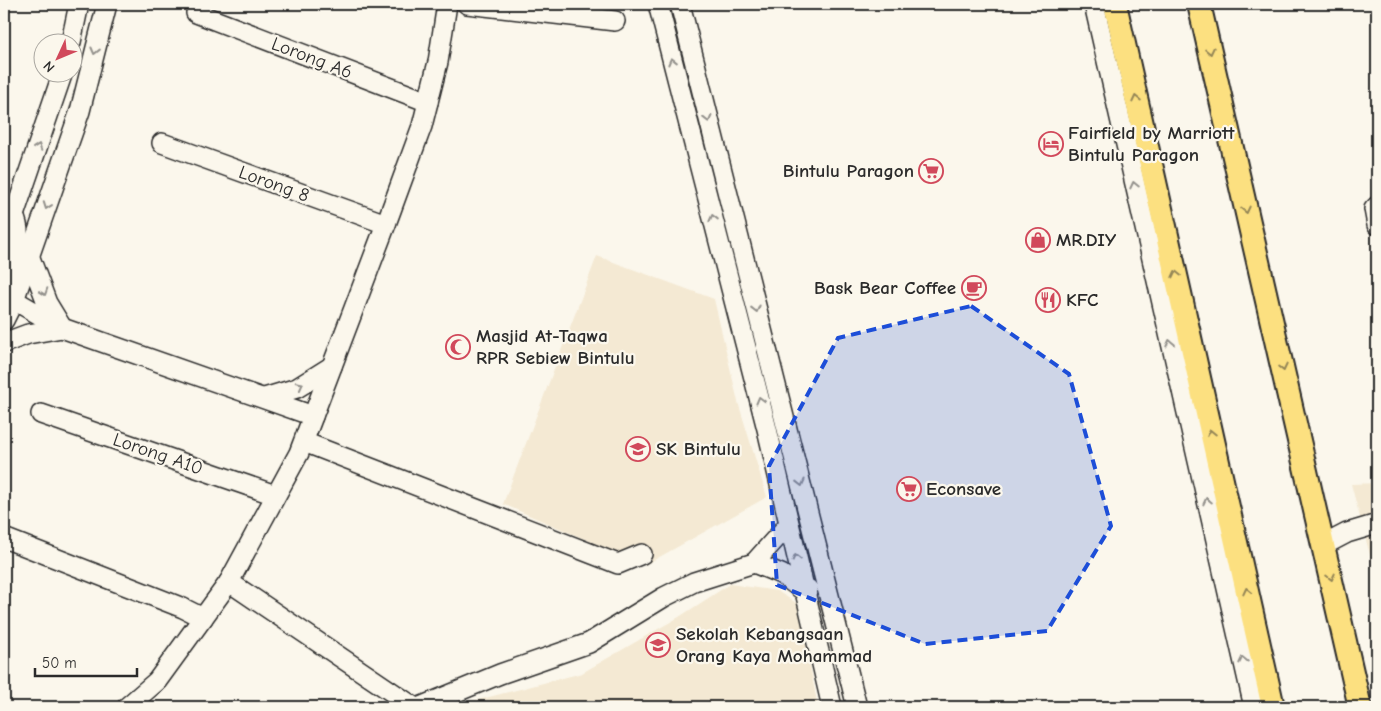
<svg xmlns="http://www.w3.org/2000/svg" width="1381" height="711" font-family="'Comic Neue',sans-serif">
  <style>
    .built { fill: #f4e9d3 }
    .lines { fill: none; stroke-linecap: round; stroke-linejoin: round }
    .minor-casing { stroke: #2b2b2b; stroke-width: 22 }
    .major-casing { stroke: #2b2b2b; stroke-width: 26 }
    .minor { stroke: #fbf7ec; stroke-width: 19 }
    .major { stroke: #fce080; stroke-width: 22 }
    .oneway { stroke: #93918c }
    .oneway2 { stroke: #948656 }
    .marked { fill: #1d4ed8; fill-opacity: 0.2; stroke: #1d4ed8; stroke-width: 4; stroke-dasharray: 10 6; stroke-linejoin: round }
    .labels { text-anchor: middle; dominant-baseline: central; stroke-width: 4.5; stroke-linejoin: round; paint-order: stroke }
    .street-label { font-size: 19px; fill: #2b2b2b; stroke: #fbf7ec }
    .poi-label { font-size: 19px; font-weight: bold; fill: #2b2b2b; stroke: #fbf7ec; text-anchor: start }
  </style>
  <rect width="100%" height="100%" fill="#fbf7ec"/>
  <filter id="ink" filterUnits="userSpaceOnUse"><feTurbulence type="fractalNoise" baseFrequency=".02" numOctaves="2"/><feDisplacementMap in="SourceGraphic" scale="10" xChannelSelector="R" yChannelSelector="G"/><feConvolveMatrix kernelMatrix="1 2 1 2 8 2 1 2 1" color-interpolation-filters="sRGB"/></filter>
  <g filter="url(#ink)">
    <!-- built -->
    <g class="built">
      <path d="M597,256L714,299L738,402L767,497L645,565L503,504Z"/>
      <path d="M1377,483V581L1351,484Z"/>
      <path d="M730,584L777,591L798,604L818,707H467L466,703L582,673L679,617Z"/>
    </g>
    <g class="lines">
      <defs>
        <g id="minor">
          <path d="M467,4L615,21"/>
          <path d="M658,4L767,429L832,707"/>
          <path d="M680,4L857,707"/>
          <path d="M1094,4L1254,707"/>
          <path d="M196,13L428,102"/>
          <path d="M71,42L79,4"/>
          <path d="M162,143L386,224"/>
          <path d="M1377,206L1374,209L1377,225"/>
          <path d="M14,216C28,244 1,270 14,300L62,328L313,416"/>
          <path d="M10,227L63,72"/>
          <path d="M29,255L47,303L61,326"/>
          <path d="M4,320L14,300L80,111L107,4"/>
          <path d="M4,343L28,334L62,328"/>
          <path d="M264,398L297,388L332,366"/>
          <path d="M41,414L275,495"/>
          <path d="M304,442L618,564L642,554"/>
          <path d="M4,538L183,608L203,618"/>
          <path d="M1324,545L1347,533L1377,524"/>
          <path d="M754,563L781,574L804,591L808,589"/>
          <path d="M127,707L157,681L229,582"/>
          <path d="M414,707L229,582L299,453L386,224L422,126L438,62L447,4"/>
          <path d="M420,707L500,674L589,643L664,597L694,582L754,563L789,524"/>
        </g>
        <g id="major">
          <path d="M1115,4L1273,707"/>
          <path d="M1199,4L1360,707"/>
        </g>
      </defs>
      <!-- minor casing -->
      <use href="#minor" class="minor-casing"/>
      <!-- major casing -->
      <use href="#major" class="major-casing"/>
      <!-- minor -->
      <use href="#minor" class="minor"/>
      <!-- major -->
      <use href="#major" class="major"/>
    </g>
    <!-- one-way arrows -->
    <defs><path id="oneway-chevron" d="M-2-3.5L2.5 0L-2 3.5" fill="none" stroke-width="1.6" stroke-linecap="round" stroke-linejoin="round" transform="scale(1.25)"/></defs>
    <g class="oneway">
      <use href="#oneway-chevron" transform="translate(95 51) rotate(104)"/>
      <use href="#oneway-chevron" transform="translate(672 61) rotate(-104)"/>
      <use href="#oneway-chevron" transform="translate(708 119) rotate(76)"/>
      <use href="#oneway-chevron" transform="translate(38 147) rotate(-71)"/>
      <use href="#oneway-chevron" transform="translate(1134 185) rotate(-103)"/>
      <use href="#oneway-chevron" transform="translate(47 206) rotate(110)"/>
      <use href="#oneway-chevron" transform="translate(713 218) rotate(-104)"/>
      <use href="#oneway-chevron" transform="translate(44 292) rotate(71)"/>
      <use href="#oneway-chevron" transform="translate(756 309) rotate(76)"/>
      <use href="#oneway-chevron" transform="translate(1170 343) rotate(-103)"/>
      <use href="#oneway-chevron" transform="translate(300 385) rotate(-28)"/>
      <use href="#oneway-chevron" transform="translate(760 400) rotate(-105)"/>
      <use href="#oneway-chevron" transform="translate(801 483) rotate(76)"/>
      <use href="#oneway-chevron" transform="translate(1207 501) rotate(-103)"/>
      <use href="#oneway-chevron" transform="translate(796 558) rotate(-103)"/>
      <use href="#oneway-chevron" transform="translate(1243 660) rotate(-103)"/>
    </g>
    <g class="oneway2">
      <use href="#oneway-chevron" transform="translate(1210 51) rotate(77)"/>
      <use href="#oneway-chevron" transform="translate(1136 99) rotate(-103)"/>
      <use href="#oneway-chevron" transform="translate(1246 210) rotate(77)"/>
      <use href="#oneway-chevron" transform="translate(1176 274) rotate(-103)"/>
      <use href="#oneway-chevron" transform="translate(1283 368) rotate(77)"/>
      <use href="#oneway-chevron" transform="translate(1211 433) rotate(-103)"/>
      <use href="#oneway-chevron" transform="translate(1331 577) rotate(77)"/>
      <use href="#oneway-chevron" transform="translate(1247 591) rotate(-103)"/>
    </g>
  </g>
  <!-- marked area -->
  <path class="marked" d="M971,306L1069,374L1111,526L1047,631L925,644L777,585L769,466L838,338Z"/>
  <!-- icons -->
  <defs>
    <symbol id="hotel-ring" viewBox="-11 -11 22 22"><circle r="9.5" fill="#fbf7ec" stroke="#d1495b" stroke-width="1.5"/><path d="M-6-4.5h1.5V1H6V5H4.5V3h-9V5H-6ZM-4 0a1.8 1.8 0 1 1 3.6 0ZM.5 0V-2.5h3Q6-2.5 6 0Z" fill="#d1495b"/></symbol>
    <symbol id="supermarket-ring" viewBox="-11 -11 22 22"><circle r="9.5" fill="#fbf7ec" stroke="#d1495b" stroke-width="1.5"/><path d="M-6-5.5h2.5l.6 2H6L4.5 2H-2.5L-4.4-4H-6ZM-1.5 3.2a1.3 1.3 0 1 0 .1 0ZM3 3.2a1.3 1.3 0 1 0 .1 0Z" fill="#d1495b"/></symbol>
    <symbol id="shop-ring" viewBox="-11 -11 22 22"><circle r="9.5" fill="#fbf7ec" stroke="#d1495b" stroke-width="1.5"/><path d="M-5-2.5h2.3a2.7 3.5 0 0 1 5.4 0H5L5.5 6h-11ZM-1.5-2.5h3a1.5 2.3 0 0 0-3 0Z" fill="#d1495b"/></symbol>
    <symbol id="cafe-ring" viewBox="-11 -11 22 22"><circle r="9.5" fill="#fbf7ec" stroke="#d1495b" stroke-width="1.5"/><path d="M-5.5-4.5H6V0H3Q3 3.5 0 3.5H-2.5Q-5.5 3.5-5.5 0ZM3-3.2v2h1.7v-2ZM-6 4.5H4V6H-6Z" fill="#d1495b"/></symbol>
    <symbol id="restaurant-ring" viewBox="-11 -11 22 22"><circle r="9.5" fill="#fbf7ec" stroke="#d1495b" stroke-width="1.5"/><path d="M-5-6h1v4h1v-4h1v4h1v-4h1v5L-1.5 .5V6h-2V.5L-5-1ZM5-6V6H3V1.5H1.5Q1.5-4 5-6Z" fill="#d1495b"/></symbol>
    <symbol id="mosque-ring" viewBox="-11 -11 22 22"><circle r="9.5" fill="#fbf7ec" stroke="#d1495b" stroke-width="1.5"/><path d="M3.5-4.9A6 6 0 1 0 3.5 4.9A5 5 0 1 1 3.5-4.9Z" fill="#d1495b"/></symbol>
    <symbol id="school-ring" viewBox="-11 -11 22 22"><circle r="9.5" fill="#fbf7ec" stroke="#d1495b" stroke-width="1.5"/><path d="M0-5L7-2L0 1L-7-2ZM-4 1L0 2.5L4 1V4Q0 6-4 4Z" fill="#d1495b"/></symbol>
  </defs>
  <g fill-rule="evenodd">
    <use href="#hotel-ring" x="1037" y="130" width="28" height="28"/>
    <use href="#supermarket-ring" x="917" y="157" width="28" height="28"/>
    <use href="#shop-ring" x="1024" y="226" width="28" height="28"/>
    <use href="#cafe-ring" x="960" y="274" width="28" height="28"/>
    <use href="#restaurant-ring" x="1034" y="286" width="28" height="28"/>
    <use href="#mosque-ring" x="444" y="333" width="28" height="28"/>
    <use href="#school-ring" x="624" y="435" width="28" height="28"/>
    <use href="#supermarket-ring" x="895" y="475" width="28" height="28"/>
    <use href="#school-ring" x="644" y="631" width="28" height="28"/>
  </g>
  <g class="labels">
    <!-- street labels -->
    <g class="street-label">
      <text transform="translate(312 58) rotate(21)">Lorong A6</text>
      <text transform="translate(274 184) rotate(20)">Lorong 8</text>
      <text transform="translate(158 454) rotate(19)">Lorong A10</text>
    </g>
    <!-- poi labels -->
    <g class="poi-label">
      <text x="1068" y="133">Fairfield by Marriott<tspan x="1068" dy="22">Bintulu Paragon</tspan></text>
      <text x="914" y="171" text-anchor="end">Bintulu Paragon</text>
      <text x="1056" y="240">MR.DIY</text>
      <text x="956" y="288" text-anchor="end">Bask Bear Coffee</text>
      <text x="1066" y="300">KFC</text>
      <text x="476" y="336">Masjid At-Taqwa<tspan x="476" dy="22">RPR Sebiew Bintulu</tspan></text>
      <text x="656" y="449">SK Bintulu</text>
      <text x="926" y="489">Econsave</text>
      <text x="676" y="634">Sekolah Kebangsaan<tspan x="676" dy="22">Orang Kaya Mohammad</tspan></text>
    </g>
  </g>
  <!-- margin -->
  <rect width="1381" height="711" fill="none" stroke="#fbf7ec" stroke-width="20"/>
  <rect x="10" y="10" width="1361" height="691" fill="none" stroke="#2b2b2b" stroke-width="2" filter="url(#ink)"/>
  <!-- north arrow -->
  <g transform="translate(58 58) rotate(226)"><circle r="24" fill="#fbf7ec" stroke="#a8a59f"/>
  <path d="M0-4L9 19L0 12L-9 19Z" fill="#d1495b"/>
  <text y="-8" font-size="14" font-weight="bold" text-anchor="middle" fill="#2b2b2b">N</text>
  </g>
  <!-- scale -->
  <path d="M35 668v8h102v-8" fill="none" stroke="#2b2b2b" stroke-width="2.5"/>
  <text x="42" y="668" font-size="15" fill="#2b2b2b" stroke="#fbf7ec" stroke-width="4" paint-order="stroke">50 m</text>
</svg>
